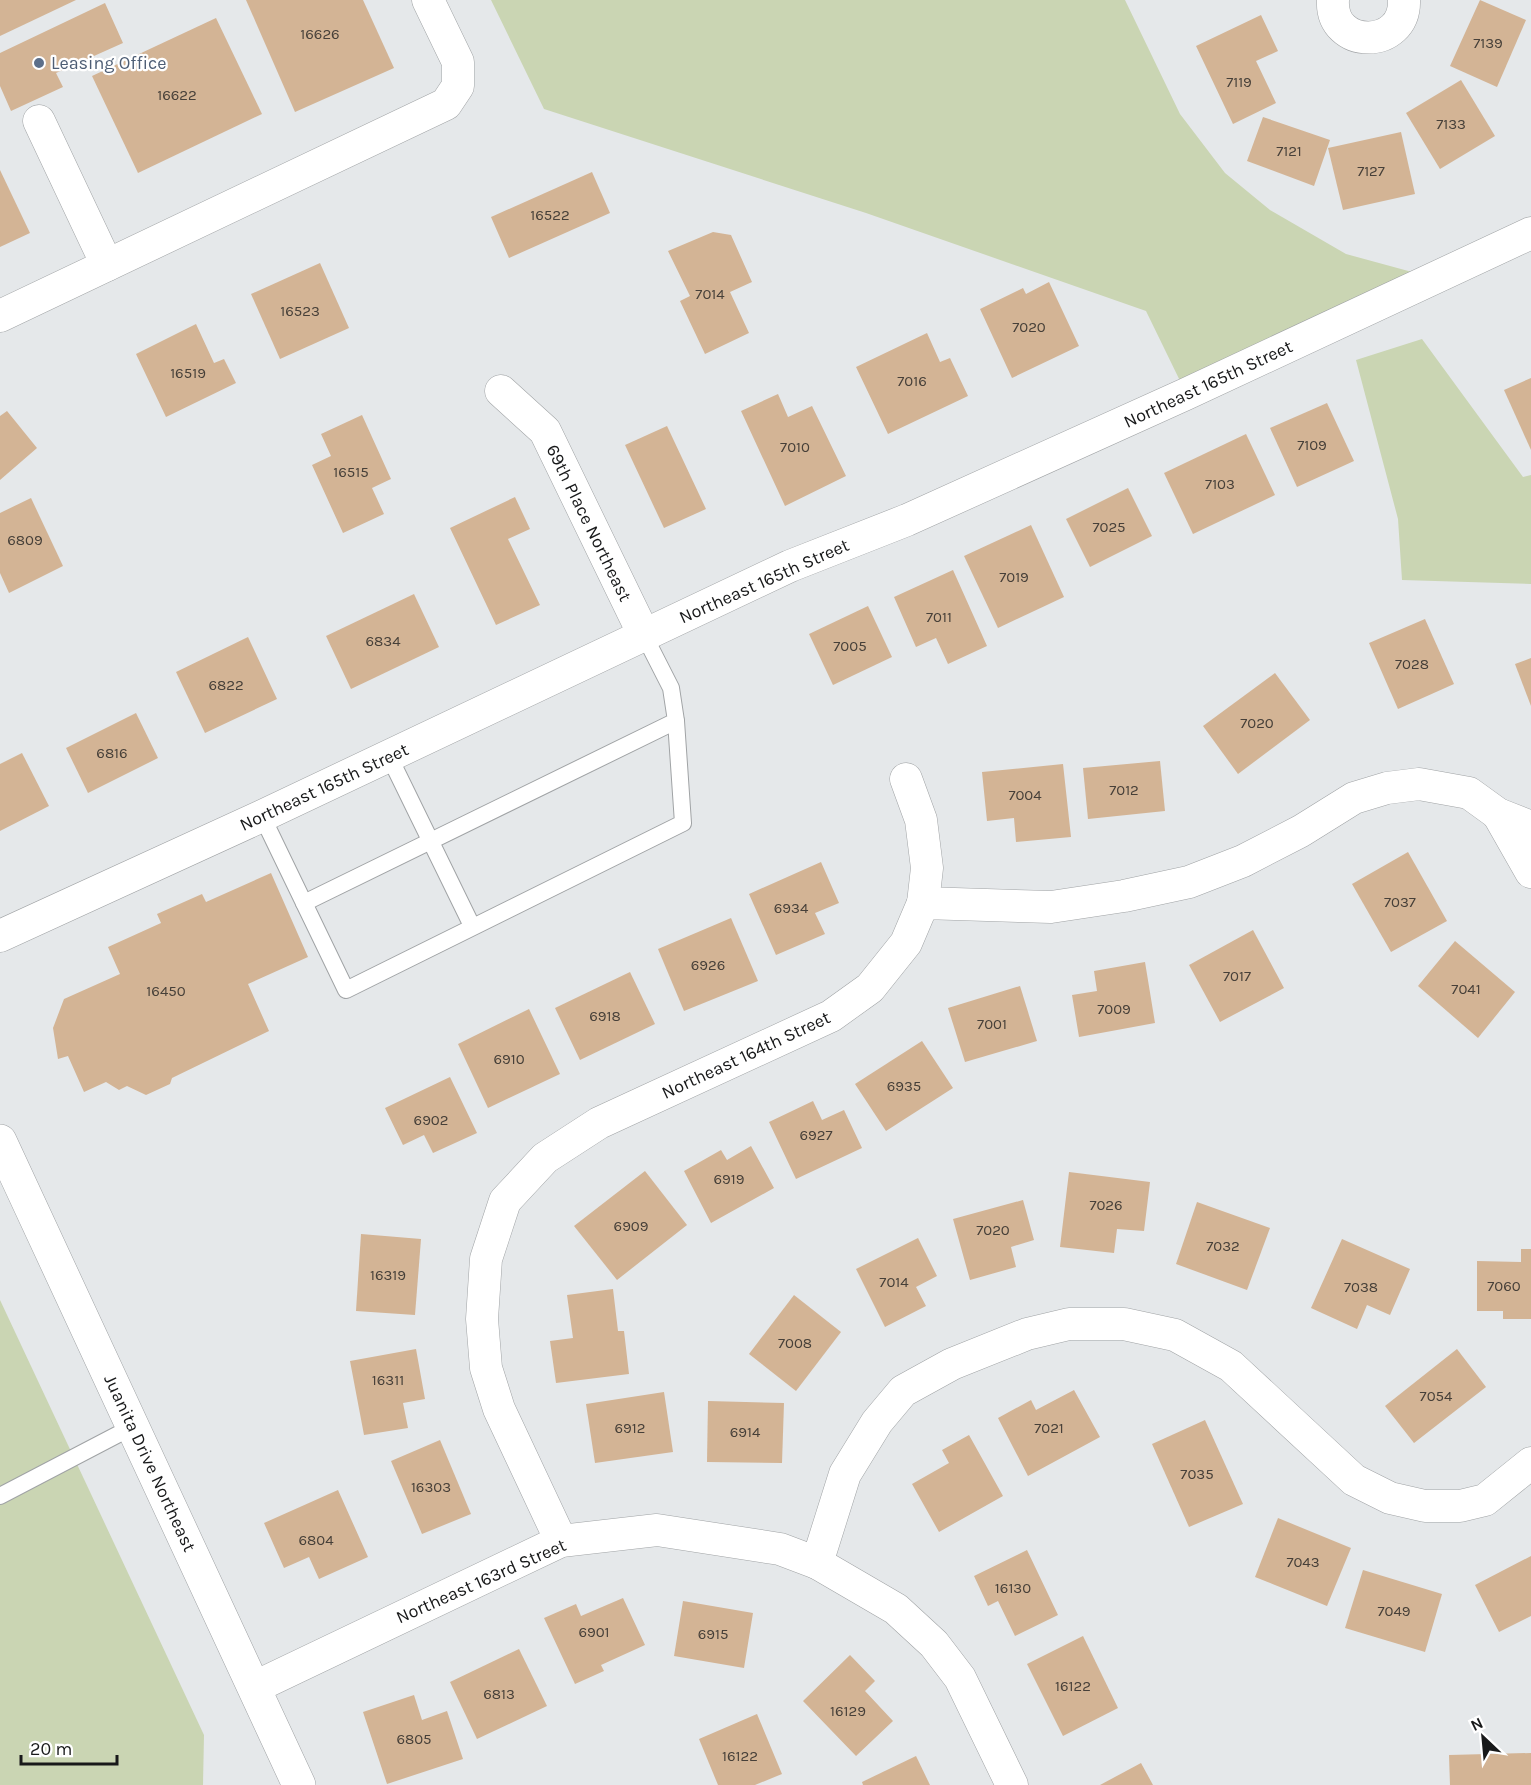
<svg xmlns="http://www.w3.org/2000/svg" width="1531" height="1785" font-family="Karla,sans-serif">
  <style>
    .green { fill: #cad5b3 }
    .building { fill: #d3b495 }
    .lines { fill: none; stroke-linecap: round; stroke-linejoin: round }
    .service-casing { stroke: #a0a3a5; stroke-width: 18 }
    .minor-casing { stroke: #a0a3a5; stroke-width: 33 }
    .secondary-casing { stroke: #a0a3a5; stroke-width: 34 }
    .service { stroke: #fff; stroke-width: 16 }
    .minor { stroke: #fff; stroke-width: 32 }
    .secondary { stroke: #fff; stroke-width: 33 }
    .service-dot { fill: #5c6f8a; stroke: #fff; stroke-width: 2 }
    .labels { text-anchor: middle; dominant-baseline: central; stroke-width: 4.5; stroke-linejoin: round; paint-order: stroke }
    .number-label { font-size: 15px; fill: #474039 }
    .service-label { font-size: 18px; fill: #4e5e75; stroke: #fff; text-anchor: start }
    .street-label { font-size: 18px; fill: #18191a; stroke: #fff }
  </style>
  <rect width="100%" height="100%" fill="#e5e8ea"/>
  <!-- green -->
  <g class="green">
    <path d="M491,0H1125L1180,114L1225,173L1270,210L1346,254L1423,275L1183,387L1146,311L866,213L544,109Z"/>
    <path d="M1422,339L1523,477L1531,475V584L1402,580L1398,519L1356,360Z"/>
    <path d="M0,1300L204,1735L203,1785H0Z"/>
  </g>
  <!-- building -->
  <g class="building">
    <path d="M0,0H76L0,36Z"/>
    <path d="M246,0H363L394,68L295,112Z"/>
    <path d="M1480,0L1526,20L1497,87L1450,66Z"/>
    <path d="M105,3L123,43L56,73L63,87L11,111L0,86V53Z"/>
    <path d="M1261,15L1278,51L1256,61L1276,103L1233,124L1196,46Z"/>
    <path d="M216,18L262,114L138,173L92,76Z"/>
    <path d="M1461,80L1495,136L1440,169L1406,113Z"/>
    <path d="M1263,117L1330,140L1314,186L1247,161Z"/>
    <path d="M1401,132L1415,194L1343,210L1328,148Z"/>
    <path d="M0,170L30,233L0,247Z"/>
    <path d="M592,172L610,213L509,258L491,217Z"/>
    <path d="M713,232L731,235L752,282L730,292L749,333L705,354L680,301L690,296L668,251Z"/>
    <path d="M320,263L349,328L280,359L251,294Z"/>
    <path d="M1049,282L1079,346L1012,378L980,309L1023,288L1026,294Z"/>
    <path d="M196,324L214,363L224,359L236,383L166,417L136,354Z"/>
    <path d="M927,333L940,362L950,358L968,396L888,434L856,367Z"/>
    <path d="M1531,378V450L1504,390Z"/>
    <path d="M778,394L788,417L812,406L846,476L785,506L741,411Z"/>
    <path d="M1327,403L1354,461L1297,487L1270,428Z"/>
    <path d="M7,411L37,448L0,480V416Z"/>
    <path d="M362,415L391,479L372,488L384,514L343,533L312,465L331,456L321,434Z"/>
    <path d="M667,426L706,509L664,528L625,445Z"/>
    <path d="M1246,434L1275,495L1193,534L1164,473Z"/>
    <path d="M1128,488L1152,536L1090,567L1066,519Z"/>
    <path d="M515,497L530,529L508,539L540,605L496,625L450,528Z"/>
    <path d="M31,498L63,566L9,593L0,573V513Z"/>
    <path d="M1031,525L1064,597L998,628L964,556Z"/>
    <path d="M953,570L987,646L948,664L936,638L916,647L894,597Z"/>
    <path d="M414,594L439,647L351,689L326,636Z"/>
    <path d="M868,606L892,657L833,685L809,634Z"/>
    <path d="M1425,619L1454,684L1398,709L1369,643Z"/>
    <path d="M248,637L277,699L205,733L176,672Z"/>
    <path d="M1531,658V706L1515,664Z"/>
    <path d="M1275,673L1310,720L1238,774L1203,726Z"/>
    <path d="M136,713L158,758L88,793L66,748Z"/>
    <path d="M22,753L49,806L0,831V764Z"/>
    <path d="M1160,761L1165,811L1088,819L1083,768Z"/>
    <path d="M1063,764L1071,837L1016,842L1014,818L987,821L982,772Z"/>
    <path d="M1408,852L1447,921L1391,952L1352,884Z"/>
    <path d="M821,862L839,903L815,913L825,934L776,955L749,894Z"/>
    <path d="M271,873L308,957L248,984L269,1031L172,1078L170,1084L146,1095L127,1086L119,1090L106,1082L84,1092L68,1056L58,1059L53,1028L64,999L120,974L108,947L161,923L157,914L202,894L206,902Z"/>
    <path d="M731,918L758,981L684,1011L658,949Z"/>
    <path d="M1253,930L1284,988L1220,1022L1189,965Z"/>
    <path d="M1455,941L1515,992L1478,1038L1418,986Z"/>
    <path d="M1145,962L1155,1023L1079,1037L1072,995L1097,991L1094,971Z"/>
    <path d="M630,972L655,1024L580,1060L555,1008Z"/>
    <path d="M1020,986L1037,1041L965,1062L948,1008Z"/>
    <path d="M529,1009L560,1074L488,1108L458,1044Z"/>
    <path d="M922,1041L953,1088L886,1131L855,1084Z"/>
    <path d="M450,1077L477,1133L433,1153L424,1135L403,1145L385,1108Z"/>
    <path d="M813,1101L822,1120L844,1110L862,1148L796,1179L769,1122Z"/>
    <path d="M751,1146L774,1188L711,1223L684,1171L721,1150L727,1160Z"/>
    <path d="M645,1171L687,1225L617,1280L574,1226Z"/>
    <path d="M1069,1172L1150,1182L1144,1231L1117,1229L1114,1253L1060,1247Z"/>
    <path d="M1023,1200L1034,1240L1011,1247L1016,1267L970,1280L953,1219Z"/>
    <path d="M1197,1202L1270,1228L1247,1290L1176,1264Z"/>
    <path d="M361,1234L421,1239L415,1315L356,1311Z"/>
    <path d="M918,1238L937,1276L916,1287L926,1306L885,1327L856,1269Z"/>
    <path d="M1342,1239L1410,1269L1390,1315L1367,1305L1357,1329L1311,1308Z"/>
    <path d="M1521,1249H1531V1319H1503V1311H1477V1261L1521,1262Z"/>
    <path d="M613,1289L618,1331H624L629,1374L556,1383L550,1341L573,1338L567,1295Z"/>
    <path d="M794,1295L841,1332L796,1391L749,1354Z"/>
    <path d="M416,1349L425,1399L403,1403L408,1428L364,1435L350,1361Z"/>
    <path d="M1457,1349L1486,1387L1414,1443L1385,1406Z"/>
    <path d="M1074,1390L1100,1437L1028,1476L998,1418L1031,1400L1036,1410Z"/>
    <path d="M664,1392L673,1452L595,1463L586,1404Z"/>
    <path d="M708,1401L784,1403L782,1463L707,1462Z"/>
    <path d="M1205,1420L1243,1504L1189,1527L1152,1444Z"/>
    <path d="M969,1435L1003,1496L939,1532L912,1484L949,1463L942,1450Z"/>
    <path d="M440,1440L471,1514L422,1534L391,1461Z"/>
    <path d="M338,1490L368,1557L319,1579L309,1557L284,1568L264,1523Z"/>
    <path d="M1278,1518L1351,1548L1327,1606L1255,1577Z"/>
    <path d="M1027,1550L1058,1615L1015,1636L998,1601L988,1606L974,1576Z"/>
    <path d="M1531,1556V1616L1499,1632L1475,1585Z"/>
    <path d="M1363,1570L1442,1594L1425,1652L1345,1628Z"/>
    <path d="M623,1598L645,1645L601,1665L604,1671L575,1684L544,1618L576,1604L581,1616Z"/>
    <path d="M683,1601L753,1613L744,1668L674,1656Z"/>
    <path d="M1083,1636L1118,1708L1063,1736L1027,1664Z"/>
    <path d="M519,1649L547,1706L477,1739L450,1682Z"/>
    <path d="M850,1655L875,1681L865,1691L893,1721L856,1756L803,1701Z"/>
    <path d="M414,1695L422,1720L447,1711L463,1759L387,1784L363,1712Z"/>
    <path d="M757,1714L782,1774L755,1785H718L699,1739Z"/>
    <path d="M1531,1753V1785H1450L1449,1755Z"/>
    <path d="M916,1756L930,1785H863L862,1782Z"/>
    <path d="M1141,1763L1153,1785H1100Z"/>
  </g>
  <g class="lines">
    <defs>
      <g id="service">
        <path d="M389,756L472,926"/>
        <path d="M262,816L304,903L676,721L671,688L644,635"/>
        <path d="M304,903L346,990L683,823L676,721"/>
        <path d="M0,1496L134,1426"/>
      </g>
      <g id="minor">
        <path d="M1333,0C1330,50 1406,50 1404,0"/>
        <path d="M39,121L107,265"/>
        <path d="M0,316L446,104L458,86V62L428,0"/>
        <path d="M501,391L545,431L644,635"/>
        <path d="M906,779L921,820L927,868L923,903"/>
        <path d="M1498,814L1531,872"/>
        <path d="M0,936L262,816L790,566L907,520L1186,394L1531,233"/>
        <path d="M561,1541L499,1409L486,1368L482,1319L486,1259L505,1201L545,1158L599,1123L831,1016L870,988L906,943L923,903L1051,907L1124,896L1189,882L1243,861L1301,831L1354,798L1387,788L1419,784L1469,793L1498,814L1531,827"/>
        <path d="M817,1563L896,1609L934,1644L960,1678L1012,1785"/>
        <path d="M255,1687L561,1541L657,1530L780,1549L817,1563L845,1474L877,1422L903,1391L952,1364L1027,1334L1069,1324H1124L1175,1335L1231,1366L1354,1480L1390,1498L1425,1506H1460L1485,1500L1531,1463"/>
      </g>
      <path id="secondary" d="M0,1141L299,1785"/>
    </defs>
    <!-- service casing -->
    <use href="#service" class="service-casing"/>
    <!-- minor casing -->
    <use href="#minor" class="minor-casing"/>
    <!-- secondary casing -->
    <use href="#secondary" class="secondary-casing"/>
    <!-- service -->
    <use href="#service" class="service"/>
    <!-- minor -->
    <use href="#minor" class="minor"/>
    <!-- secondary -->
    <use href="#secondary" class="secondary"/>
  </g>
  <!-- markers -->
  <circle class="service-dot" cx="39" cy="63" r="6"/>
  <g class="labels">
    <!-- number labels -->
    <g class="number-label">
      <text x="320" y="34">16626</text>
      <text x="1488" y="43">7139</text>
      <text x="1239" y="82">7119</text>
      <text x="177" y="95">16622</text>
      <text x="1451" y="124">7133</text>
      <text x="1289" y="151">7121</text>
      <text x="1371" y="171">7127</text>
      <text x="550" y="215">16522</text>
      <text x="710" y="294">7014</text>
      <text x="300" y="311">16523</text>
      <text x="1029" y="327">7020</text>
      <text x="188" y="373">16519</text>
      <text x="912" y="381">7016</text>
      <text x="1312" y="445">7109</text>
      <text x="795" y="447">7010</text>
      <text x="351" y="472">16515</text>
      <text x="1220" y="484">7103</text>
      <text x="1109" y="527">7025</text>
      <text x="25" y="540">6809</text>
      <text x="1014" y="577">7019</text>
      <text x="939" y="617">7011</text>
      <text x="383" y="641">6834</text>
      <text x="850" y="646">7005</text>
      <text x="1412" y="664">7028</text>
      <text x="226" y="685">6822</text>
      <text x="1257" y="723">7020</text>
      <text x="112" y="753">6816</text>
      <text x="1124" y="790">7012</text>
      <text x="1025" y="795">7004</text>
      <text x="1400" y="902">7037</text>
      <text x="791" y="908">6934</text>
      <text x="708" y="965">6926</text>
      <text x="1237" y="976">7017</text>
      <text x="1466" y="989">7041</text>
      <text x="166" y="991">16450</text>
      <text x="1114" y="1009">7009</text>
      <text x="605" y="1016">6918</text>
      <text x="992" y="1024">7001</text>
      <text x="509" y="1059">6910</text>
      <text x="904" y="1086">6935</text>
      <text x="431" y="1120">6902</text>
      <text x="816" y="1135">6927</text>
      <text x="729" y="1179">6919</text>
      <text x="1106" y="1205">7026</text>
      <text x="631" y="1226">6909</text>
      <text x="993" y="1230">7020</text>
      <text x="1223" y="1246">7032</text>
      <text x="388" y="1275">16319</text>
      <text x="894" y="1282">7014</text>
      <text x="1504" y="1286">7060</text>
      <text x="1361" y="1287">7038</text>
      <text x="795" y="1343">7008</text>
      <text x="388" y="1380">16311</text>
      <text x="1436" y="1396">7054</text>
      <text x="630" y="1428">6912</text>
      <text x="1049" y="1428">7021</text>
      <text x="745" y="1432">6914</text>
      <text x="1197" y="1474">7035</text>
      <text x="431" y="1487">16303</text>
      <text x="316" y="1540">6804</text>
      <text x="1303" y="1562">7043</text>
      <text x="1013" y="1588">16130</text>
      <text x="1394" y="1611">7049</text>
      <text x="594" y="1632">6901</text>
      <text x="713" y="1634">6915</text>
      <text x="1073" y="1686">16122</text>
      <text x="499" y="1694">6813</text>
      <text x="848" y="1711">16129</text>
      <text x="414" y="1739">6805</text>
      <text x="740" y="1756">16122</text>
    </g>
    <!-- service labels -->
    <g class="service-label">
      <text x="51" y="63">Leasing Office</text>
    </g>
    <!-- street labels -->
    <g class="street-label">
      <text transform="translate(1208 384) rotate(-25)">Northeast 165th Street</text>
      <text transform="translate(589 523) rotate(64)">69th Place Northeast</text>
      <text transform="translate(764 581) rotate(-24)">Northeast 165th Street</text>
      <text transform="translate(324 787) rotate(-25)">Northeast 165th Street</text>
      <text transform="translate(746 1055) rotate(-25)">Northeast 164th Street</text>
      <text transform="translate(150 1463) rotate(65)">Juanita Drive Northeast</text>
      <text transform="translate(481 1581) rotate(-24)">Northeast 163rd Street</text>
    </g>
  </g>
  <!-- north arrow -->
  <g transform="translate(1483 1737) rotate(334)" stroke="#ffffff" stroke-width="4.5" paint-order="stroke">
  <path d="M0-4.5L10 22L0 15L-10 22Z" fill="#18191a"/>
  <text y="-9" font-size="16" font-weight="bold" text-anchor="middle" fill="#18191a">N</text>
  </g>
  <!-- scale -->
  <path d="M21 1755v9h96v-9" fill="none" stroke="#18191a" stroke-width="3"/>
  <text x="30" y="1755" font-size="18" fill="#18191a" stroke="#ffffff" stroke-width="4.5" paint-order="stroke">20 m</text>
</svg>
